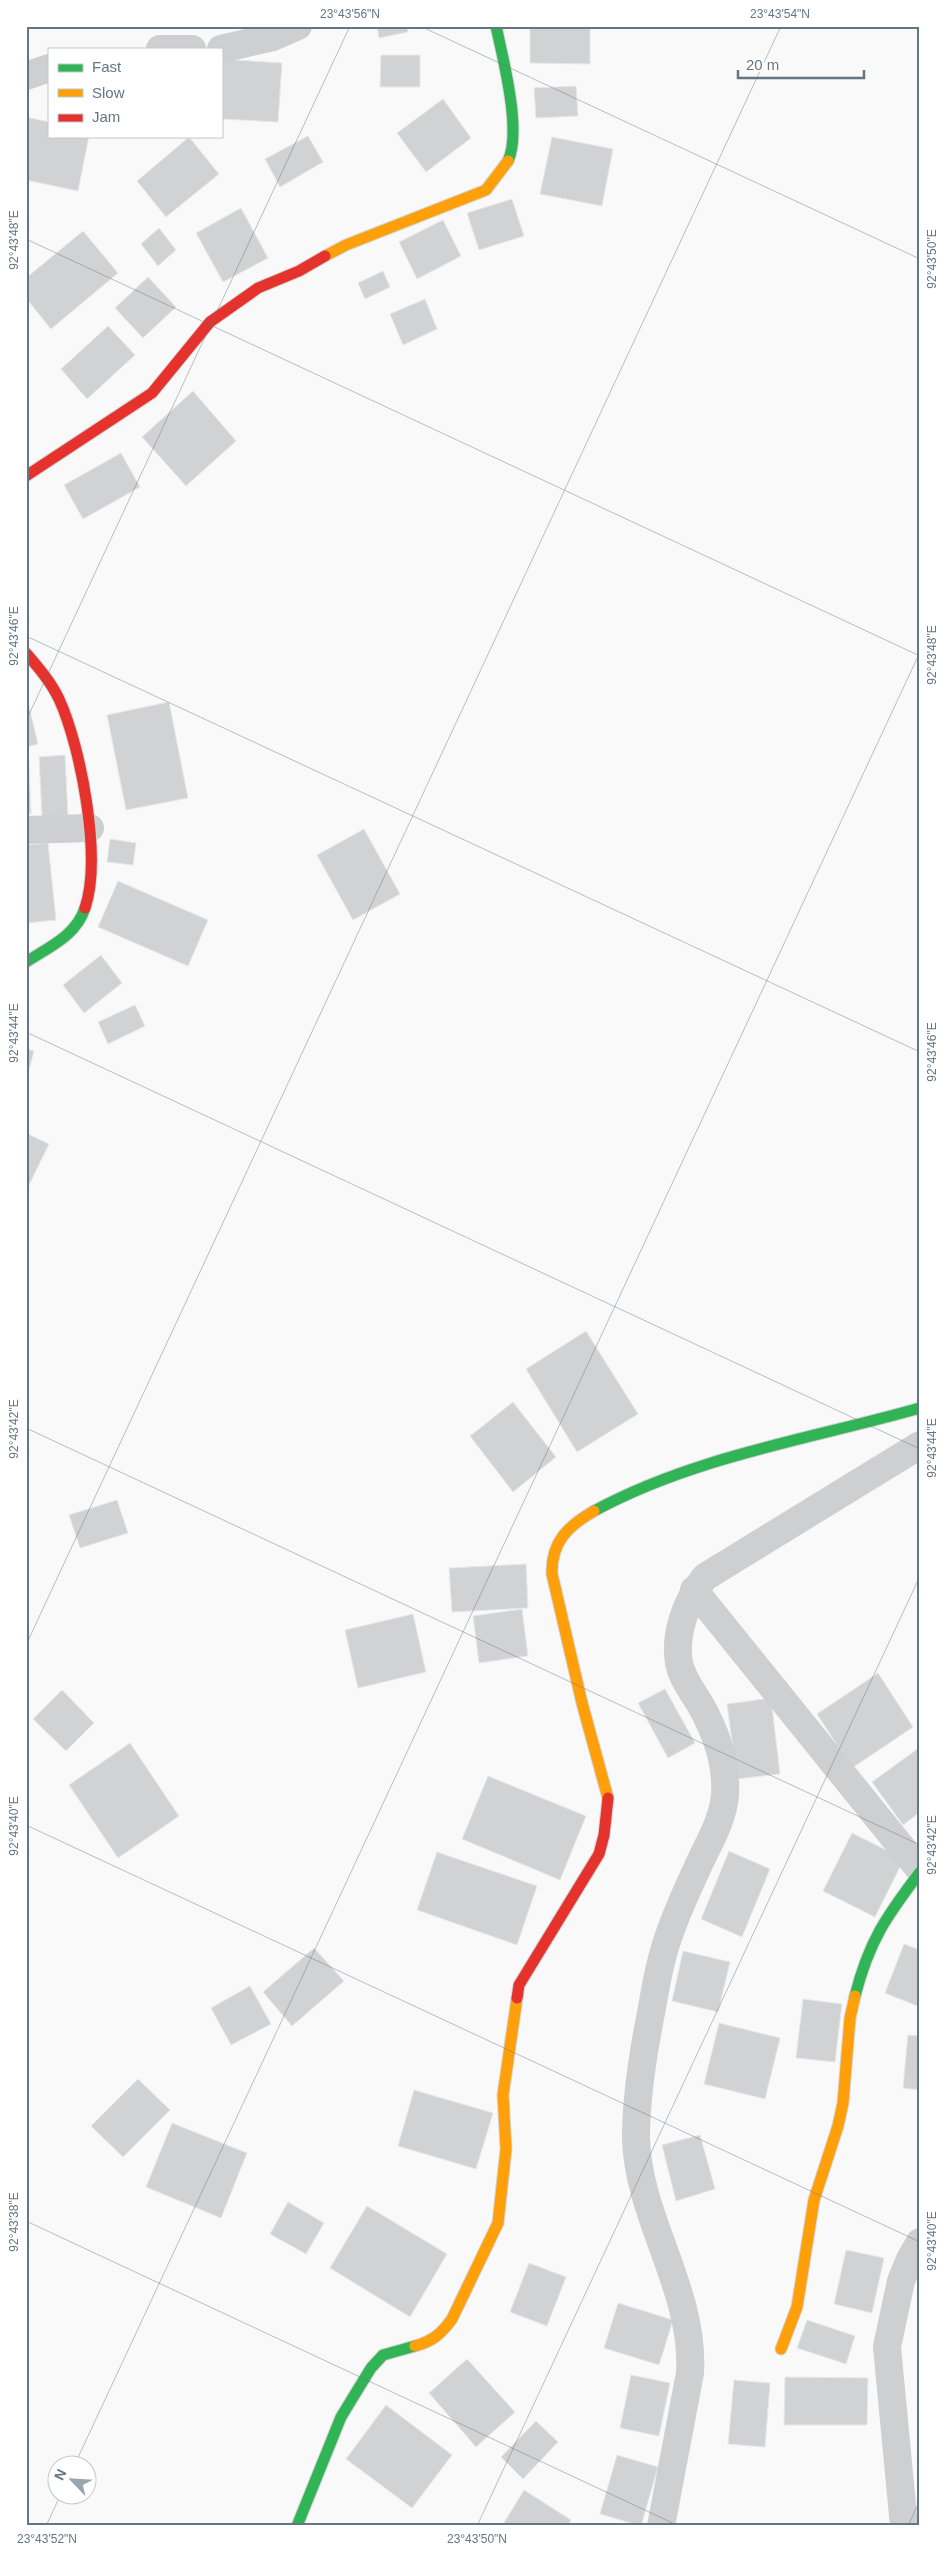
<svg xmlns="http://www.w3.org/2000/svg" width="946" height="2552" font-family="Arial,sans-serif">
  <style>
    .building { fill: #d0d2d3; stroke: #e8e8e8 }
    .lines { fill: none; stroke-linecap: round; stroke-linejoin: round }
    .fast-casing { stroke: #d5d6d7; stroke-width: 13 }
    .slow-casing { stroke: #d5d6d7; stroke-width: 13 }
    .jam-casing { stroke: #d5d6d7; stroke-width: 13 }
    .street { stroke: #cecfd0; stroke-width: 28 }
    .fast { stroke: #30b455; stroke-width: 11 }
    .slow { stroke: #ff9f0a; stroke-width: 11 }
    .jam { stroke: #e5322d; stroke-width: 11 }
    .ticks { fill: none; stroke: #657683; stroke-width: 1; stroke-opacity: 0.45 }
    .neatline { fill: none; stroke: #657683; stroke-width: 2 }
    .ticks-label { font-size: 12px; text-anchor: middle; fill: #657683 }
  </style>
  <rect width="100%" height="100%" fill="#f9f9f9"/>
  <!-- building -->
  <g class="building">
    <path d="M377,26H407L408,32L379,38Z"/>
    <path d="M530,26H590V64L530,63Z"/>
    <path d="M381,55H420V87H380Z"/>
    <path d="M221,59L282,63L278,122L221,119Z"/>
    <path d="M576,86L578,116L536,118L534,88Z"/>
    <path d="M443,99L471,138L426,172L397,133Z"/>
    <path d="M26,117L49,122V136H89L78,191L26,180Z"/>
    <path d="M308,136L323,162L280,187L265,159Z"/>
    <path d="M189,137L219,174L166,217L137,181Z"/>
    <path d="M552,137L613,149L602,206L540,194Z"/>
    <path d="M512,199L524,236L479,250L467,213Z"/>
    <path d="M241,208L268,258L223,282L196,233Z"/>
    <path d="M443,220L461,256L417,279L399,242Z"/>
    <path d="M159,228L176,250L158,266L141,244Z"/>
    <path d="M83,231L118,273L51,329L26,298V278Z"/>
    <path d="M383,271L390,287L365,299L358,283Z"/>
    <path d="M148,277L176,307L143,338L115,308Z"/>
    <path d="M425,299L437,329L403,345L390,314Z"/>
    <path d="M108,326L135,355L87,399L61,369Z"/>
    <path d="M193,391L236,441L186,486L142,437Z"/>
    <path d="M121,453L140,487L83,519L64,485Z"/>
    <path d="M26,694L38,744L26,747Z"/>
    <path d="M169,702L188,798L126,810L107,715Z"/>
    <path d="M65,755L68,816L42,817L39,757Z"/>
    <path d="M26,763H29L31,814H26Z"/>
    <path d="M364,829L400,894L353,920L317,855Z"/>
    <path d="M110,839L136,843L133,865L107,862Z"/>
    <path d="M48,843L56,920L26,923V845Z"/>
    <path d="M118,881L208,920L188,966L98,927Z"/>
    <path d="M101,955L122,983L84,1013L63,985Z"/>
    <path d="M135,1005L145,1026L108,1044L98,1022Z"/>
    <path d="M26,1049L34,1051L26,1081Z"/>
    <path d="M26,1133L49,1144L27,1189L26,1188Z"/>
    <path d="M586,1331L638,1414L577,1452L526,1369Z"/>
    <path d="M513,1402L556,1457L513,1492L470,1436Z"/>
    <path d="M117,1500L128,1533L80,1548L69,1515Z"/>
    <path d="M526,1564L528,1608L452,1612L449,1568Z"/>
    <path d="M522,1609L528,1656L479,1663L473,1616Z"/>
    <path d="M413,1614L426,1672L358,1688L345,1630Z"/>
    <path d="M878,1673L913,1727L852,1768L817,1714Z"/>
    <path d="M665,1689L695,1743L668,1758L638,1703Z"/>
    <path d="M62,1690L94,1723L66,1751L33,1719Z"/>
    <path d="M771,1698L780,1774L737,1779L727,1704Z"/>
    <path d="M130,1743L179,1816L118,1858L69,1785Z"/>
    <path d="M920,1747V1812L903,1825L872,1782Z"/>
    <path d="M488,1776L586,1816L560,1880L462,1839Z"/>
    <path d="M852,1833L904,1859L875,1917L823,1891Z"/>
    <path d="M729,1851L770,1869L742,1937L701,1919Z"/>
    <path d="M437,1852L537,1886L517,1945L417,1910Z"/>
    <path d="M904,1944L920,1950V2007L885,1993Z"/>
    <path d="M314,1948L344,1981L292,2026L263,1992Z"/>
    <path d="M683,1951L730,1962L718,2012L672,2001Z"/>
    <path d="M250,1986L271,2024L231,2045L211,2008Z"/>
    <path d="M803,1999L842,2004L835,2062L796,2058Z"/>
    <path d="M719,2023L780,2038L765,2099L704,2084Z"/>
    <path d="M908,2035L920,2036V2090L903,2088Z"/>
    <path d="M138,2079L170,2110L123,2157L91,2126Z"/>
    <path d="M414,2090L493,2113L476,2169L398,2146Z"/>
    <path d="M172,2123L247,2153L221,2218L146,2187Z"/>
    <path d="M700,2135L715,2189L676,2201L662,2145Z"/>
    <path d="M288,2202L324,2223L306,2254L270,2234Z"/>
    <path d="M367,2206L447,2254L410,2317L330,2268Z"/>
    <path d="M846,2250L884,2258L872,2313L834,2304Z"/>
    <path d="M529,2263L566,2277L547,2326L510,2312Z"/>
    <path d="M618,2303L673,2320L659,2365L604,2348Z"/>
    <path d="M807,2320L855,2336L846,2364L797,2348Z"/>
    <path d="M467,2359L515,2412L476,2447L429,2393Z"/>
    <path d="M631,2375L670,2383L659,2436L620,2428Z"/>
    <path d="M785,2377L868,2378L867,2425H784Z"/>
    <path d="M734,2380L770,2383L765,2447L728,2444Z"/>
    <path d="M386,2405L452,2455L412,2508L346,2459Z"/>
    <path d="M536,2421L558,2442L523,2479L501,2457Z"/>
    <path d="M617,2455L658,2467L641,2526L600,2514Z"/>
    <path d="M524,2490L571,2520L567,2526H502Z"/>
  </g>
  <g class="lines">
    <defs>
      <g id="fast">
        <path d="M496,26C503,59 522,131 508,161"/>
        <path d="M26,962C49,947 76,936 85,908"/>
        <path d="M594,1511C695,1456 811,1439 920,1408"/>
        <path d="M855,1996C869,1941 886,1917 920,1872"/>
        <path d="M297,2526L341,2417L371,2368L383,2355L415,2346"/>
      </g>
      <g id="slow">
        <path d="M325,256L346,245L486,190L508,161"/>
        <path d="M594,1511C568,1526 551,1542 552,1574L582,1703L608,1798"/>
        <path d="M415,2346C433,2341 441,2334 452,2319L498,2223L506,2149L503,2095L517,1998"/>
        <path d="M781,2349L797,2307L814,2200L838,2126L843,2103L850,2018L855,1996"/>
      </g>
      <g id="jam">
        <path d="M26,476L152,393L210,322L258,288L299,271L325,256"/>
        <path d="M26,653C38,667 51,682 59,699C81,747 102,858 85,908"/>
        <path d="M517,1998L519,1985L599,1854L604,1835L608,1798"/>
      </g>
    </defs>
    <!-- fast casing -->
    <use href="#fast" class="fast-casing"/>
    <!-- slow casing -->
    <use href="#slow" class="slow-casing"/>
    <!-- jam casing -->
    <use href="#jam" class="jam-casing"/>
    <!-- street -->
    <g class="street">
      <path d="M160,49H192"/>
      <path d="M221,49L273,37L298,26"/>
      <path d="M26,76L49,68"/>
      <path d="M26,830L90,828"/>
      <path d="M694,1590L920,1870"/>
      <path d="M661,2526L690,2373C695,2290 638,2219 636,2138C636,2096 643,2053 651,2013C656,1984 661,1955 672,1927C680,1905 690,1884 700,1862C710,1841 723,1819 725,1795C727,1763 716,1732 700,1704C692,1691 682,1678 679,1663C674,1633 687,1599 705,1577L920,1445"/>
      <path d="M904,2526L887,2347L901,2281L910,2259L920,2242"/>
    </g>
    <!-- fast -->
    <use href="#fast" class="fast"/>
    <!-- slow -->
    <use href="#slow" class="slow"/>
    <!-- jam -->
    <use href="#jam" class="jam"/>
  </g>
  <!-- ticks -->
  <path class="ticks" d="M420,26L920,259M26,239L920,656M26,636L920,1052M26,721L350,26M26,1032L920,1449M26,1428L920,1845M26,1645L781,26M26,1825L920,2242M26,2221L679,2526M75,2464L920,652M46,2526L61,2494M477,2526L920,1576M908,2526L920,2500"/>
  <!-- border -->
  <rect width="946" height="2552" fill="none" stroke="#ffffff" stroke-width="55"/>
  <!-- legend -->
  <rect x="48" y="48" width="175" height="90" fill="#ffffff" stroke="#c1c8cd"/>
  <rect x="58" y="64" width="25" height="8" fill="#30b455" stroke="#c1c8cd"/>
  <text x="92" y="72" font-size="15" fill="#657683">Fast</text>
  <rect x="58" y="89" width="25" height="8" fill="#ff9f0a" stroke="#c1c8cd"/>
  <text x="92" y="98" font-size="15" fill="#657683">Slow</text>
  <rect x="58" y="114" width="25" height="8" fill="#e5322d" stroke="#c1c8cd"/>
  <text x="92" y="122" font-size="15" fill="#657683">Jam</text>
  <!-- north arrow -->
  <g transform="translate(72 2480) rotate(295)"><circle r="24" fill="#ffffff" stroke="#c1c8cd"/>
  <path d="M0-4L9 19L0 12L-9 19Z" fill="#99a4ac"/>
  <text y="-8" font-size="14" font-weight="bold" text-anchor="middle" fill="#657683">N</text>
  </g>
  <!-- scale -->
  <path d="M738 70v8h126v-8" fill="none" stroke="#657683" stroke-width="2.5"/>
  <text x="746" y="70" font-size="15" fill="#657683" stroke="#ffffff" stroke-width="4" paint-order="stroke">20 m</text>
  <rect x="28" y="28" width="890" height="2496" class="neatline"/>
  <g class="ticks-label">
    <text x="350" y="18">23°43'56"N</text>
    <text x="780" y="18">23°43'54"N</text>
    <text transform="translate(14 240) rotate(-90)" y="4">92°43'48"E</text>
    <text transform="translate(932 259) rotate(-90)" y="4">92°43'50"E</text>
    <text transform="translate(14 636) rotate(-90)" y="4">92°43'46"E</text>
    <text transform="translate(932 655) rotate(-90)" y="4">92°43'48"E</text>
    <text transform="translate(14 1033) rotate(-90)" y="4">92°43'44"E</text>
    <text transform="translate(932 1052) rotate(-90)" y="4">92°43'46"E</text>
    <text transform="translate(14 1429) rotate(-90)" y="4">92°43'42"E</text>
    <text transform="translate(932 1448) rotate(-90)" y="4">92°43'44"E</text>
    <text transform="translate(14 1826) rotate(-90)" y="4">92°43'40"E</text>
    <text transform="translate(932 1845) rotate(-90)" y="4">92°43'42"E</text>
    <text transform="translate(14 2222) rotate(-90)" y="4">92°43'38"E</text>
    <text transform="translate(932 2241) rotate(-90)" y="4">92°43'40"E</text>
    <text x="47" y="2543">23°43'52"N</text>
    <text x="477" y="2543">23°43'50"N</text>
  </g>
</svg>
